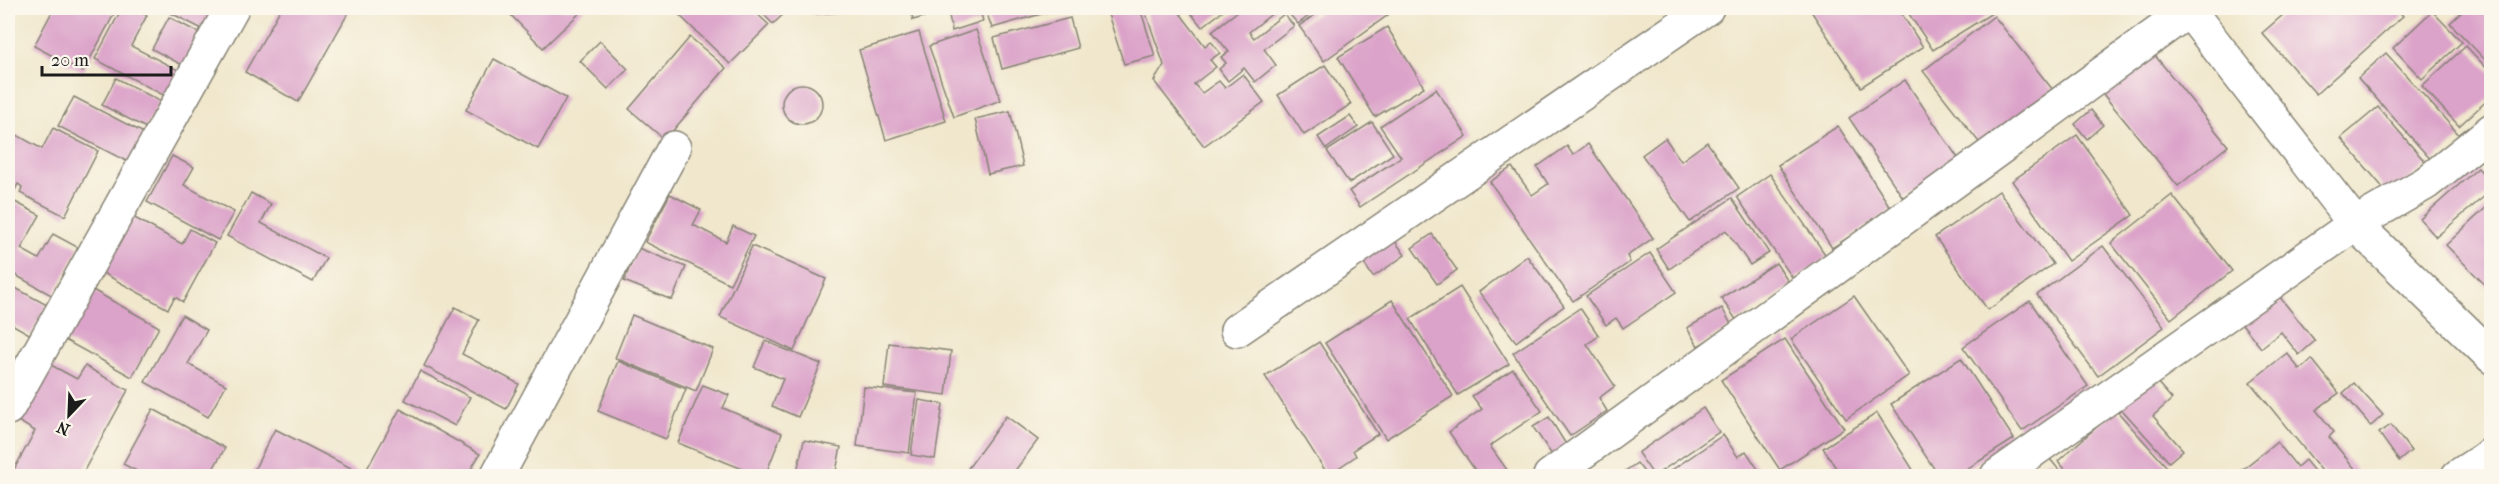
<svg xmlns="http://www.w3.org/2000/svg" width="2499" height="484" font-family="'IM FELL French Canon',serif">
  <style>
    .building { fill: #dba3c9 }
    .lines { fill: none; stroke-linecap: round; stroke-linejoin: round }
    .street-casing { stroke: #868274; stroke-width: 36 }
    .street { stroke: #fff; stroke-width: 33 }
  </style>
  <rect width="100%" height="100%" fill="#fbf7ec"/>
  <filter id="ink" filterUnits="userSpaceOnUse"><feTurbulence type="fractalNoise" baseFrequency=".0167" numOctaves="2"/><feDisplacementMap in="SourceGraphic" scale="12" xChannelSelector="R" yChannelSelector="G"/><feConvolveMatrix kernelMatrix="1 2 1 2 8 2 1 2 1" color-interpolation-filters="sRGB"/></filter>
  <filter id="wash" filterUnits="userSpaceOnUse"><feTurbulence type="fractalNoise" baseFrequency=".008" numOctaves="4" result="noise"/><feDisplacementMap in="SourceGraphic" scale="24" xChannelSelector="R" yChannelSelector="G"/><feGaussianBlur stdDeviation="1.35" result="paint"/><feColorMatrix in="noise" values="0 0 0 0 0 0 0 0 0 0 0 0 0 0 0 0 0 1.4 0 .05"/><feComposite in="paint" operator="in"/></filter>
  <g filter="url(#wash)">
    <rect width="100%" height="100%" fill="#f0e7cc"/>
    <g id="blocks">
      <!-- building -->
      <g class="building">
        <path d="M54,8H101L114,14L83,72L34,46Z"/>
        <path d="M122,8H132L147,15L131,46L180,71L167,97L95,59Z"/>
        <path d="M161,8H221L208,32Z"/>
        <path d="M281,8H351L298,102L245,72Z"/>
        <path d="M504,8H585L543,48Z"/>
        <path d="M672,8H751L769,25L730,64Z"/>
        <path d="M757,8H790L773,24Z"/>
        <path d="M811,8H841L842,12L816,14Z"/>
        <path d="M911,8H979L983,21L952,31L948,10L913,20Z"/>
        <path d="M985,8H1062L992,28Z"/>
        <path d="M1106,8H1140L1155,56L1124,64Z"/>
        <path d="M1149,8H1176L1205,46L1211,41L1220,53L1210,60L1216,67L1194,84L1202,93L1219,81L1225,88L1243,74L1264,102L1204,146L1154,81L1164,65L1145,11Z"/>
        <path d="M1187,8H1227L1202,27Z"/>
        <path d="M1242,8H1279L1249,32L1254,38L1284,14L1294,26L1264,49L1276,65L1255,82L1244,68L1228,81L1219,69L1226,63L1221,57L1229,52L1212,31Z"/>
        <path d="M1284,8H1319L1298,24Z"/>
        <path d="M1325,8H1382L1388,15L1324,61L1299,26Z"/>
        <path d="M1809,8H1898L1923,47L1861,87Z"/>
        <path d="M1905,8H2000L1933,50Z"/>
        <path d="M2291,8H2396L2403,16L2316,94L2262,33Z"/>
        <path d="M2466,8H2492V67L2450,23Z"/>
        <path d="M2432,11L2462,42L2422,79L2393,48Z"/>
        <path d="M1994,16L2053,90L1982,146L1923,71Z"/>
        <path d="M169,17L201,34L184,66L152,49Z"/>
        <path d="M1070,18L1078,48L1002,69L994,38Z"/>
        <path d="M1387,27L1424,87L1375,117L1338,57Z"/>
        <path d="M976,30L1001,100L954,117L929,46Z"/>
        <path d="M919,32L946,121L886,140L859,50Z"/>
        <path d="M690,37L726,68L665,140L629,109Z"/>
        <path d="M600,41L628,69L608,89L580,61Z"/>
        <path d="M2466,46L2492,74V96L2459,126L2422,86Z"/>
        <path d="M2153,53L2228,146L2178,186L2103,94Z"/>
        <path d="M2386,53L2461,137L2433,162L2358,78Z"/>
        <path d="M494,59L566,98L538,149L466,110Z"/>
        <path d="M1325,65L1351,104L1304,135L1278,95Z"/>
        <path d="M116,78L160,101L146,128L102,105Z"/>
        <path d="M1905,80L1960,161L1904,199L1849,118Z"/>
        <circle cx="802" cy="104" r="20"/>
        <path d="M1436,89L1467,136L1360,207L1349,191L1401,157L1380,126Z"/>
        <path d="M74,97L146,134L130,163L58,126Z"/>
        <path d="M2378,107L2427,164L2390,196L2341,138Z"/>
        <path d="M2091,110L2103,125L2087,139L2075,124Z"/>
        <path d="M1010,111L1023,166L988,174L975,119Z"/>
        <path d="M1350,116L1358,127L1326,149L1318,137Z"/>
        <path d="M1372,122L1393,154L1349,183L1327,151Z"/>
        <path d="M1838,126L1892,210L1832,248L1778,165Z"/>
        <path d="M53,128L98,151L65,216L20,193L22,187L18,184L8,204V130L42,149Z"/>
        <path d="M2077,135L2133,215L2068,261L2012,181Z"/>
        <path d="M1665,138L1681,161L1707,142L1739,188L1690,222L1642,155Z"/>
        <path d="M1588,144L1653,238L1627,256L1630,262L1573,301L1490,182L1512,167L1532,195L1548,184L1537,167L1567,146L1573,155Z"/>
        <path d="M172,156L194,167L184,185L234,212L218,240L147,202Z"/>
        <path d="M2478,168L2492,183V190L2436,237L2420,219Z"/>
        <path d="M1770,174L1827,257L1794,280L1737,197Z"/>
        <path d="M1999,191L2053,264L1988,310L1935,237Z"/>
        <path d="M251,193L271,204L261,223L326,258L313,282L227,236Z"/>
        <path d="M670,194L701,210L693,225L726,242L733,226L754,236L730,284L645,242Z"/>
        <path d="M2172,195L2232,271L2171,319L2111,243Z"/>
        <path d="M1732,198L1769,253L1750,265L1726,230L1669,269L1656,249Z"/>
        <path d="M15,202L40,215L21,249L39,259L53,234L79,248L53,296L8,271V215Z"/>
        <path d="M2492,202V292L2446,245Z"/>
        <path d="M131,216L182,244L190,229L215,243L183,302L175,297L168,309L101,272Z"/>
        <path d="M1432,234L1457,270L1437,284L1412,248Z"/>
        <path d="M1392,237L1405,255L1373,277L1361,259Z"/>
        <path d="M752,246L826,279L794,351L720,317Z"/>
        <path d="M2103,246L2164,327L2098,376L2037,295Z"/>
        <path d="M638,248L686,267L672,300L624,281Z"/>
        <path d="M1650,253L1676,292L1623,328L1616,318L1606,325L1586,296Z"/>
        <path d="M1527,256L1564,306L1516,342L1479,292Z"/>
        <path d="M1776,263L1791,286L1737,321L1721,298Z"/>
        <path d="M8,284L47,305L31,335L8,322Z"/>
        <path d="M1460,287L1509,364L1458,395L1410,319Z"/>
        <path d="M91,289L159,327L132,377L63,339Z"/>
        <path d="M2275,291L2315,341L2299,355L2281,332L2261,348L2239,320Z"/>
        <path d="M1854,296L1909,375L1846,419L1791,339Z"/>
        <path d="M1392,300L1453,396L1386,439L1325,343Z"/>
        <path d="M2030,301L2088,386L2022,431L1963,347Z"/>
        <path d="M455,307L479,320L462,354L519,384L506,409L424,366Z"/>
        <path d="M1580,308L1599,336L1587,344L1615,386L1599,398L1607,411L1570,436L1513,353Z"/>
        <path d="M1722,308L1732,326L1698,346L1687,328Z"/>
        <path d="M182,315L207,330L188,364L226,385L208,417L145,382Z"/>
        <path d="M632,315L713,349L696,391L615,358Z"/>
        <path d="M1785,339L1844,428L1780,470L1721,380Z"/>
        <path d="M765,341L821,364L798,417L772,406L783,379L754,367Z"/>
        <path d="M1319,342L1378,434L1353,450L1356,456L1328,475L1265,376Z"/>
        <path d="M889,343L951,351L946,395L884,387Z"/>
        <path d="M2287,353L2300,370L2312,359L2339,393L2316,410L2334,432L2329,437L2361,476H2326L2250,382Z"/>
        <path d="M1961,358L2014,439L1956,476H1939L1891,404Z"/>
        <path d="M618,361L686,389L666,439L598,411Z"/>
        <path d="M49,364L77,379L85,366L128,390L81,476H14L11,475L35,431L18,421Z"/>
        <path d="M1513,369L1542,411L1490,446L1510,474L1507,476H1479L1449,432L1482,409L1472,396Z"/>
        <path d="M420,371L470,397L455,426L405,400Z"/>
        <path d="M2149,373L2172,399L2153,416L2183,450L2169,462L2116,403Z"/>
        <path d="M2354,383L2383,415L2371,426L2343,393Z"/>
        <path d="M703,385L729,395L723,408L782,433L765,476H760L678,443Z"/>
        <path d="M864,387L917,393L909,453L857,446Z"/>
        <path d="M919,400L943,404L935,459L911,455Z"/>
        <path d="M1703,408L1719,432L1654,476L1638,453Z"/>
        <path d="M153,409L225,448L209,476H146L123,464Z"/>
        <path d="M400,409L480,454L467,476H363Z"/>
        <path d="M2116,410L2175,476H2071L2058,461Z"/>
        <path d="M1877,413L1917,476H1841L1823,448Z"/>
        <path d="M1006,416L1038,440L1011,476H974L966,471Z"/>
        <path d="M1549,417L1567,446L1552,455L1533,427Z"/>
        <path d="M2391,425L2411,451L2399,461L2379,433Z"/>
        <path d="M275,429L357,471L354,476H251Z"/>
        <path d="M1723,435L1738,457L1746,451L1762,475L1759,476H1663Z"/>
        <path d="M804,440L841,447L835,476H796Z"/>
        <path d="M2277,442L2297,467L2305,460L2318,476H2242L2239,472Z"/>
        <path d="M2050,459L2064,476H2028Z"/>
        <path d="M1637,463L1647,476H1618Z"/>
      </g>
    </g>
  </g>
  <g filter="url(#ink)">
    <use href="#blocks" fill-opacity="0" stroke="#868274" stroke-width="1.5"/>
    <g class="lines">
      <defs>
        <g id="street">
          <path d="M2187,8L2355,224L2492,357"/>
          <path d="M1237,330L1707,8"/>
          <path d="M8,408L232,8"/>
          <path d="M497,476L674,148"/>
          <path d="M1550,476L2188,11"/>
          <path d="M1997,476L2355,224L2426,183L2492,130"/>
          <path d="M2458,476L2492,454"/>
        </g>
      </defs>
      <!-- street casing -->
      <use href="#street" class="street-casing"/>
      <!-- street -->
      <use href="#street" class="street"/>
    </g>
  </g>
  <!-- margin -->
  <rect width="2499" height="484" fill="none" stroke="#fbf7ec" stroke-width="30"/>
  <!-- north arrow -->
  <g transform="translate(69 415) rotate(203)" stroke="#fbf7ec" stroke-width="4.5" paint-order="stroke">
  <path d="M0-4.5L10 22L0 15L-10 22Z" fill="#1c1c1c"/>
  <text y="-9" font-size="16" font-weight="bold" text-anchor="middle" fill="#1c1c1c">N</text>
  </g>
  <!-- scale -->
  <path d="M42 66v9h129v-9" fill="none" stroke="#1c1c1c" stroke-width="3"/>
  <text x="51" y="66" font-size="18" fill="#1c1c1c" stroke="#fbf7ec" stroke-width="4.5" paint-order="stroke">20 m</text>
</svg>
